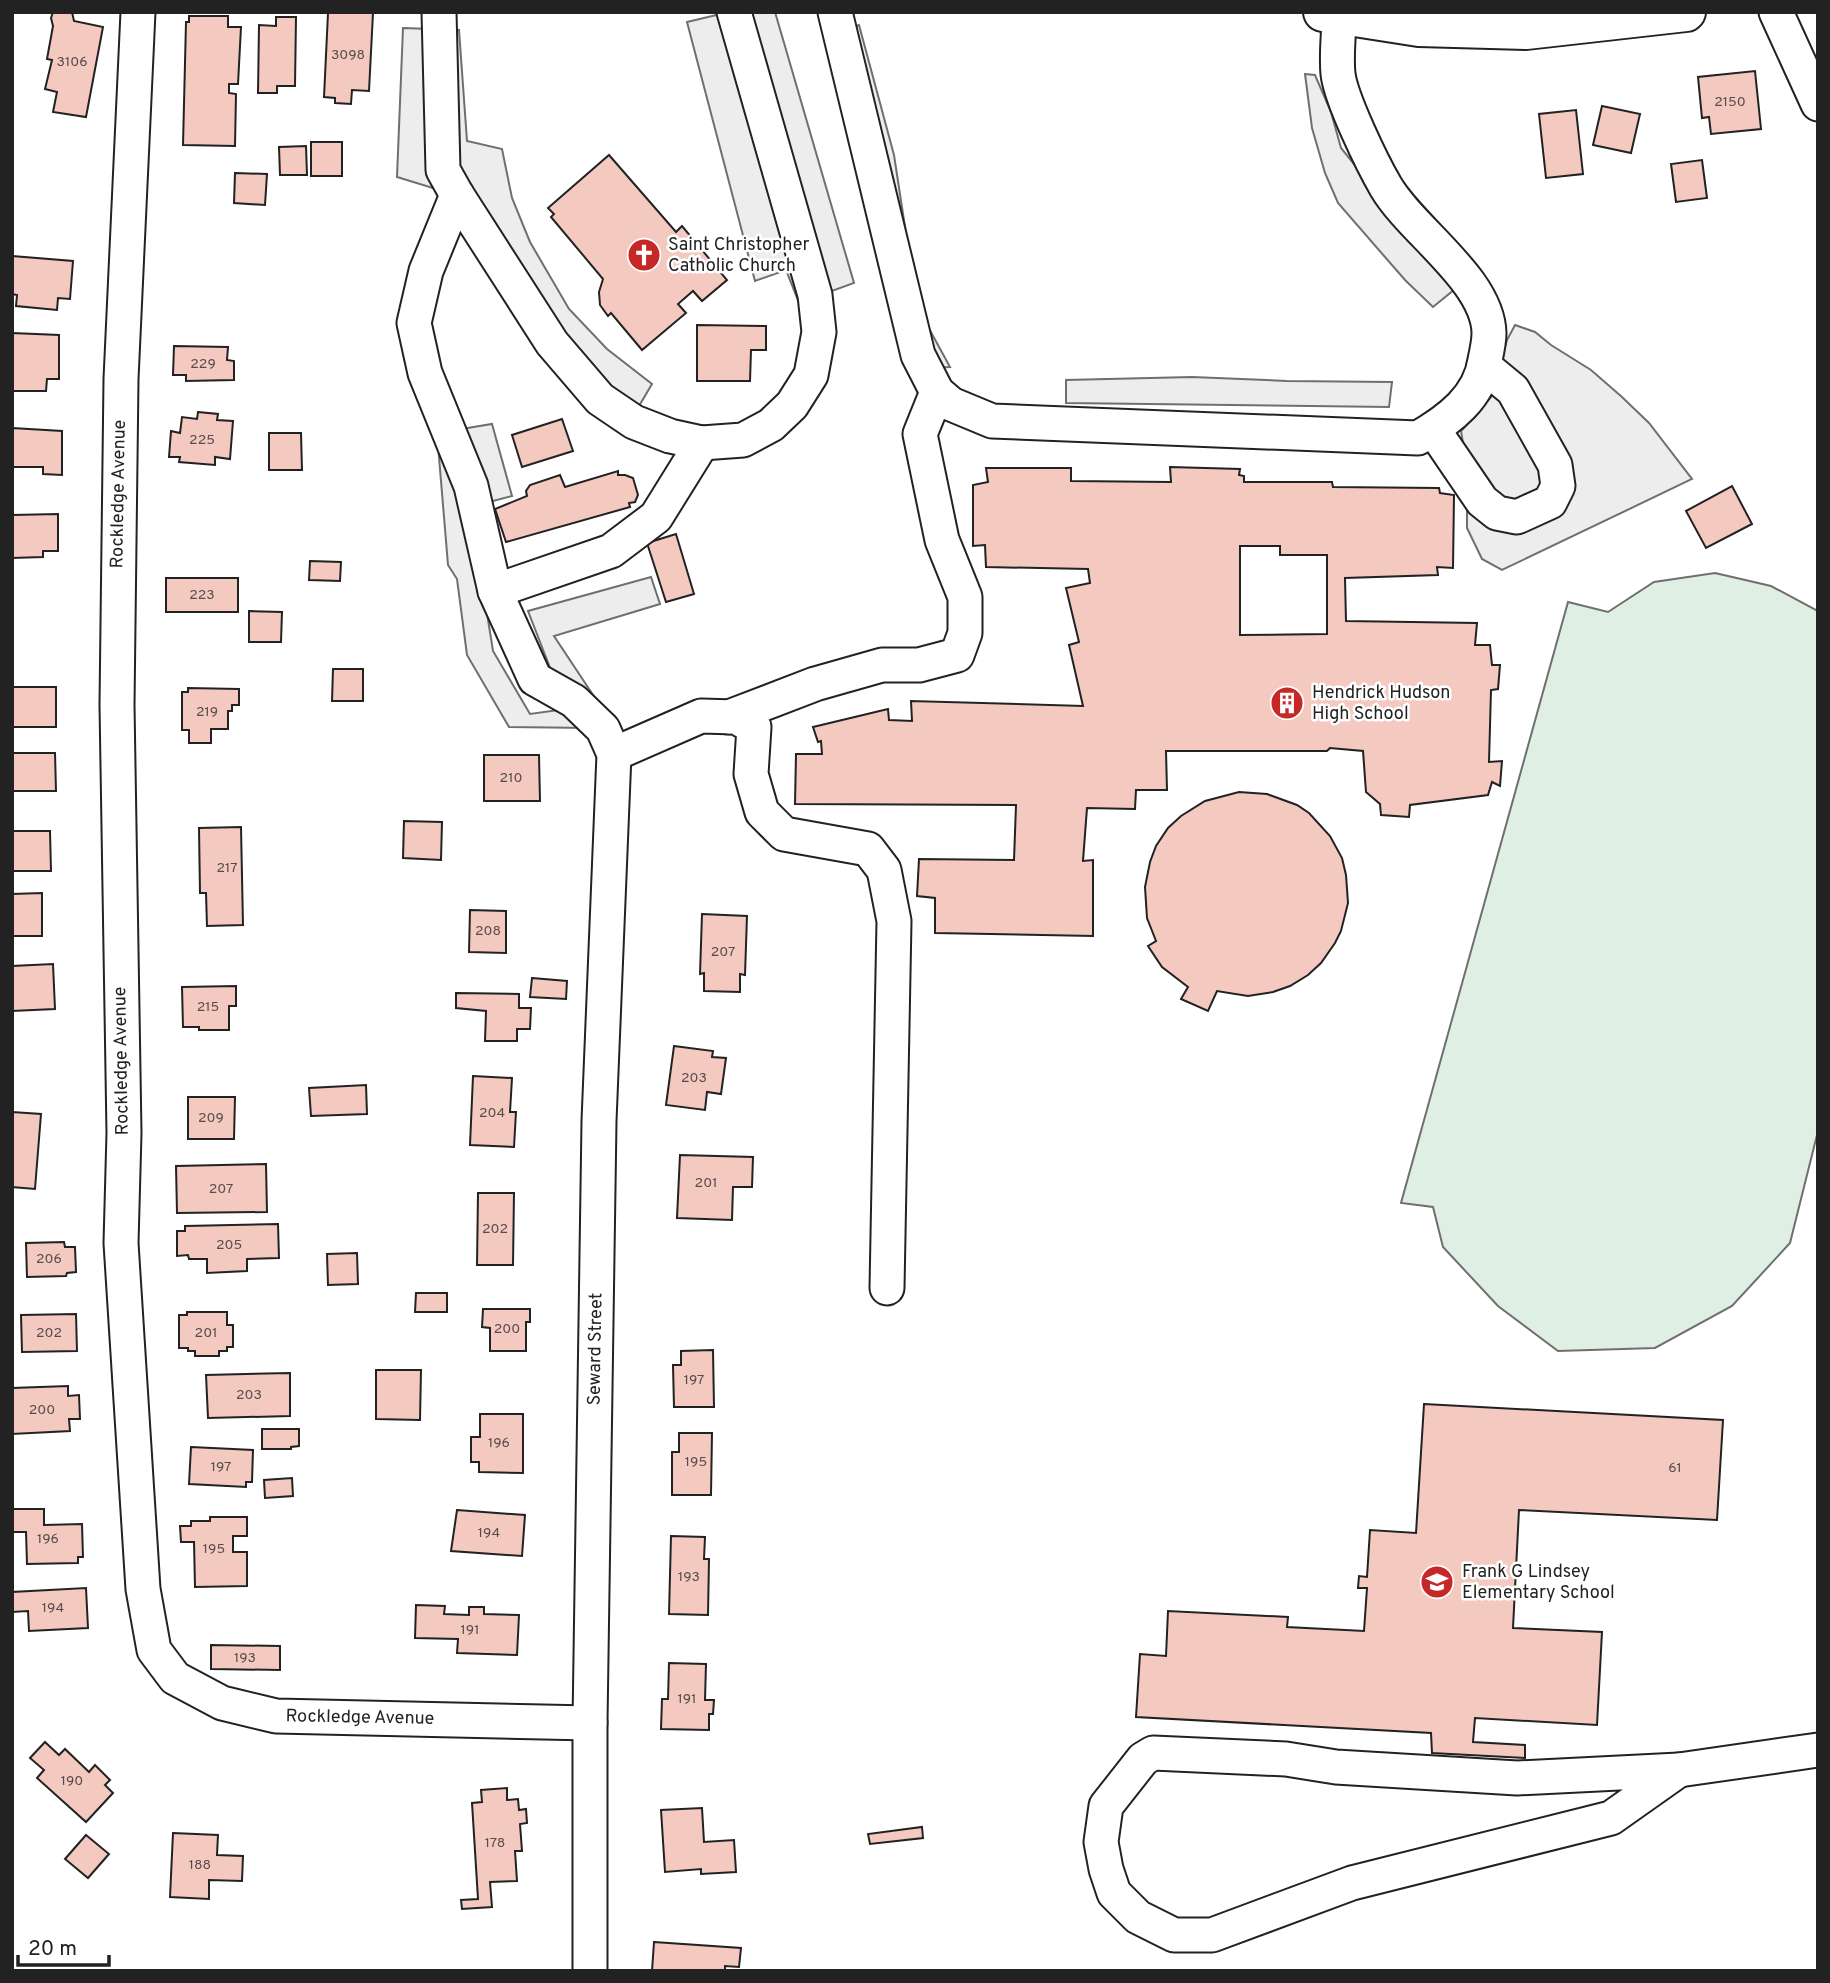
<svg xmlns="http://www.w3.org/2000/svg" width="1830" height="1983" font-family="Overpass,sans-serif">
  <style>
    .green { fill: #e0efe3; stroke: #6f6f6f; stroke-width: 2 }
    .parking { fill: #ededed; stroke: #6f6f6f; stroke-width: 2 }
    .building { fill: #f3c9c0; stroke: #222; stroke-width: 2; fill-rule: evenodd }
    .lines { fill: none; stroke-linecap: round; stroke-linejoin: round }
    .minor-casing { stroke: #222; stroke-width: 37 }
    .major-casing { stroke: #222; stroke-width: 42 }
    .minor { stroke: #fff; stroke-width: 33 }
    .major { stroke: #fff; stroke-width: 38 }
    .labels { text-anchor: middle; dominant-baseline: central; stroke-width: 5; stroke-linejoin: round; paint-order: stroke }
    .number-label { font-size: 14px; fill: #564c4a }
    .poi-label { font-size: 18px; fill: #222; stroke: #fff; text-anchor: start }
    .street-label { font-size: 18px; fill: #222; stroke: #fff }
  </style>
  <rect width="100%" height="100%" fill="#fff"/>
  <!-- green -->
  <path class="green" d="M1715,573L1771,586L1818,611V1131L1790,1243L1732,1306L1655,1348L1558,1351L1498,1306L1443,1247L1433,1207L1401,1203L1568,602L1608,612L1654,582Z"/>
  <!-- parking -->
  <g class="parking">
    <path d="M729,12H775L854,283L799,303L786,270L755,281L687,22Z"/>
    <path d="M859,25L894,155L913,279L926,323L950,367L925,368L843,31Z"/>
    <path d="M403,28L459,30L467,141L502,149L512,198L530,242L569,309L607,349L652,384L639,406L598,378L568,343L482,203L397,177Z"/>
    <path d="M1305,74L1315,75L1331,112L1341,148L1455,289L1433,307L1405,280L1338,203L1325,173L1312,128Z"/>
    <path d="M1515,325L1535,332L1551,345L1591,370L1622,397L1649,423L1692,479L1502,570L1482,559L1467,528V467L1461,431L1491,397L1507,340Z"/>
    <path d="M1192,377L1287,381L1392,382L1389,407L1066,403V380Z"/>
    <path d="M492,424L512,496L470,507L493,651L530,714L566,709L528,611L651,577L660,604L554,636L609,719L590,728L509,727L467,655L457,579L448,565L437,433Z"/>
  </g>
  <!-- building -->
  <g class="building">
    <path d="M53,12H72L74,21L103,27L86,117L53,112L57,92L45,89L52,60L47,59L53,26L51,18Z"/>
    <path d="M347,12L373,13L369,91L352,90L351,104L335,103V98L324,97L328,13Z"/>
    <path d="M189,16H228V27H241L238,84H229V93L236,94L235,146L183,145L186,22H189Z"/>
    <path d="M276,17H296L295,86H277V93H258L259,25L276,26Z"/>
    <path d="M1755,71L1761,129L1711,134L1709,117L1702,118L1698,77Z"/>
    <path d="M1602,106L1640,114L1631,153L1593,145Z"/>
    <path d="M1576,110L1583,174L1546,178L1539,114Z"/>
    <rect x="311" y="142" width="31" height="34"/>
    <path d="M306,146L307,175H280L279,147Z"/>
    <path d="M609,155L676,232L682,226L727,280L702,301L693,291L678,304L686,313L642,350L611,313L608,316L600,305L599,292L603,279L551,217L554,214L548,208Z"/>
    <path d="M1702,160L1707,198L1676,202L1671,164Z"/>
    <path d="M235,173L267,174L265,205L234,203Z"/>
    <path d="M12,256L73,261L70,299L58,298L57,310L16,306L17,295L12,294Z"/>
    <path d="M697,325L766,326V350H751L750,381H697Z"/>
    <path d="M12,333L59,335V379H47L46,391H12Z"/>
    <path d="M174,346L228,347L227,360L234,361V380L186,381V375H173Z"/>
    <path d="M198,412L218,414L217,420L233,421L230,459L215,457V465L179,462L180,457H169L171,431L180,433L182,417L197,419Z"/>
    <path d="M562,419L573,451L522,467L512,435Z"/>
    <path d="M12,428L62,431V475L43,474V467H12Z"/>
    <path d="M269,433H301L302,470H269Z"/>
    <path d="M1170,467L1240,469L1239,475L1244,476V482H1332L1333,487L1439,488L1440,493L1454,495L1453,568L1437,567L1438,575L1345,578L1346,621L1477,623L1475,645H1490L1492,665H1500L1498,689L1491,690L1489,762L1502,761L1500,786L1492,782L1488,795L1410,805L1409,817L1381,815L1380,804L1366,792L1363,751L1330,748L1327,751H1166L1167,790H1136L1135,809L1087,808L1083,861L1093,860V936L935,933V898L917,896L919,859L1014,860L1016,805L795,804L796,754H822L821,741L818,742L813,727L888,709L889,720L912,721L911,701L1083,706L1069,645L1079,642L1066,588L1090,583L1088,569L986,567L985,545L973,546V485L988,482L986,468H1071V481L1171,482ZM1240,546H1280V555H1327V634L1240,635Z"/>
    <path d="M618,471V475H625L633,478L638,495L635,502L629,503L630,507L506,542L495,509L527,496L526,491L530,485L560,475L565,487Z"/>
    <path d="M1732,486L1752,524L1706,548L1686,511Z"/>
    <path d="M58,514V551H43V557L12,558V515Z"/>
    <path d="M676,534L694,594L666,602L647,543Z"/>
    <path d="M310,561L341,562L340,581L309,580Z"/>
    <rect x="166" y="578" width="72" height="34"/>
    <path d="M249,611L282,612L281,642H249Z"/>
    <path d="M333,669H363V701H332Z"/>
    <rect x="12" y="687" width="44" height="40"/>
    <path d="M188,688L239,689V705H232V711H228V729H211V743H189V730H182V692H188Z"/>
    <path d="M12,753H55L56,791H12Z"/>
    <path d="M484,755H539L540,801H484Z"/>
    <path d="M1239,792L1267,794L1297,805L1309,813L1330,836L1342,858L1346,875L1348,903L1341,931L1335,943L1321,963L1308,975L1290,986L1273,992L1248,996L1217,991L1208,1011L1181,999L1188,987L1162,967L1148,946L1156,941L1147,918L1145,887L1150,862L1156,846L1168,828L1181,816L1205,801Z"/>
    <path d="M404,821L442,822L441,860L403,858Z"/>
    <path d="M241,827L243,925L207,926L206,893H200L199,828Z"/>
    <path d="M12,831H50L51,871H12Z"/>
    <path d="M42,893V936H12V894Z"/>
    <path d="M470,910L506,911V953L469,952Z"/>
    <path d="M702,914L747,916L745,975L740,974V992L704,991V973L700,974Z"/>
    <path d="M53,964L55,1009L12,1011V966Z"/>
    <path d="M532,978L567,981L566,999L530,997Z"/>
    <path d="M236,986V1006H229V1030H199V1027H183L182,987Z"/>
    <path d="M456,993L519,994V1008H531L530,1029H517V1041H485L486,1011L456,1008Z"/>
    <path d="M674,1046L713,1051L712,1057L726,1058L721,1094L707,1092L705,1110L666,1105Z"/>
    <path d="M473,1076L512,1078L510,1112H516L514,1147L470,1145Z"/>
    <path d="M366,1085L367,1114L311,1116L309,1088Z"/>
    <path d="M188,1097H235L234,1139H188Z"/>
    <path d="M12,1112L41,1114L35,1189L12,1187Z"/>
    <path d="M680,1155L753,1157L752,1187H733L732,1220L677,1218Z"/>
    <path d="M266,1164L267,1212L177,1213L176,1166Z"/>
    <path d="M478,1193H514L513,1265H477Z"/>
    <path d="M278,1224L279,1258L247,1259V1271L207,1273V1259H189L188,1255L177,1256V1231H185V1226Z"/>
    <path d="M64,1242L65,1247H75L76,1272L67,1273L66,1276L27,1277L26,1243Z"/>
    <path d="M357,1253L358,1284L328,1285L327,1254Z"/>
    <path d="M416,1293H447V1312H415Z"/>
    <path d="M483,1309H530V1322H526V1351H490V1328L482,1327Z"/>
    <path d="M187,1312H227V1325H233V1347H227V1351H219V1356H195V1351H188V1348H179V1315H187Z"/>
    <path d="M76,1314L77,1351L22,1352L21,1315Z"/>
    <path d="M713,1350L714,1407H674L673,1365H681V1351Z"/>
    <path d="M376,1370H421L420,1420L376,1419Z"/>
    <path d="M290,1373V1416L208,1418L206,1375Z"/>
    <path d="M68,1386V1396L79,1395L80,1419H69L70,1431L12,1434V1388Z"/>
    <path d="M1424,1404L1723,1420L1717,1520L1519,1510L1513,1628L1602,1632L1597,1725L1475,1718L1473,1742L1525,1745V1758L1432,1753L1431,1733L1136,1717L1140,1654L1166,1656L1168,1611L1288,1617L1287,1627L1364,1631L1367,1588H1358L1359,1576L1367,1577L1370,1530L1416,1533Z"/>
    <path d="M480,1414H523V1473L479,1472V1462H471V1437H480Z"/>
    <path d="M262,1429H299V1446L291,1447V1449H262Z"/>
    <path d="M679,1433H712L711,1495H672V1452H679Z"/>
    <path d="M191,1447L253,1450L252,1482H246V1487L189,1484Z"/>
    <path d="M292,1478L293,1496L265,1498L264,1480Z"/>
    <path d="M13,1509H44V1525L82,1524L83,1557H78V1563L27,1564L26,1532H13Z"/>
    <path d="M457,1510L525,1515L522,1556L451,1551Z"/>
    <path d="M210,1517H247V1536H233V1552H247V1586L195,1587L194,1542H181L180,1526H191V1521H210Z"/>
    <path d="M671,1536L705,1537L704,1559H709L708,1615L669,1614Z"/>
    <path d="M86,1588L88,1628L29,1631L28,1611L12,1612V1592Z"/>
    <path d="M416,1605L445,1606L444,1614L469,1615V1607H484V1614L519,1615L517,1655L457,1653L458,1639L415,1638Z"/>
    <path d="M211,1645L280,1646V1670L211,1669Z"/>
    <path d="M669,1663L706,1664L705,1700H714L713,1714H709V1730L661,1729L662,1699H668Z"/>
    <path d="M45,1742L59,1755L65,1749L89,1772L95,1765L110,1780L105,1785L113,1793L86,1822L37,1778L44,1770L30,1758Z"/>
    <path d="M507,1788V1800L518,1799L519,1810L526,1809L527,1823L520,1824L522,1851H515L517,1881L490,1882L492,1907L462,1909L461,1900L478,1899L472,1803L482,1802L481,1790Z"/>
    <path d="M702,1808L704,1842L734,1840L736,1872L701,1874V1869L665,1872L661,1810Z"/>
    <path d="M922,1827L923,1838L870,1844L868,1834Z"/>
    <path d="M173,1833L218,1835L217,1855L243,1856L242,1881L209,1880V1899L170,1897Z"/>
    <path d="M86,1835L109,1854L88,1878L65,1859Z"/>
    <path d="M654,1942L741,1948L739,1967L725,1966V1971H652Z"/>
  </g>
  <g class="lines">
    <defs>
      <g id="minor">
        <path d="M138,12L121,379L117,705L124,1133L121,1243L143,1589L154,1650L175,1678L222,1703L276,1716L590,1723"/>
        <path d="M439,12L443,170L457,195L552,343L600,399L634,422L670,436L702,443L743,440L771,425L792,405L811,375L819,332L815,295L734,12"/>
        <path d="M835,12L918,355L937,392L951,404L992,421L1418,438C1449,420 1480,397 1485,360C1487,351 1489,342 1489,333C1488,280 1412,231 1386,187C1372,163 1341,99 1338,74C1336,55 1339,34 1339,15"/>
        <path d="M1776,12L1818,104"/>
        <path d="M457,195L426,271L414,323L425,373L471,486L495,591L535,679L574,701L603,729L614,754L599,1121L590,1723V1971"/>
        <path d="M1433,429L1482,501L1497,513L1517,517L1550,502L1558,486L1555,465L1513,390L1484,366"/>
        <path d="M495,591L611,551L656,517L702,443"/>
        <path d="M729,717L815,684L882,665H919L957,655L965,633V597L942,540L920,434L937,392"/>
        <path d="M614,754L701,716L736,717L754,727L751,774L762,812L784,834L868,849L884,870L894,921L887,1288"/>
        <path d="M1153,1753L1286,1759L1336,1767L1517,1778L1679,1770L1611,1818L1352,1883L1212,1935H1174L1138,1917L1114,1893L1106,1869L1101,1842L1106,1806L1143,1759Z"/>
        <path d="M1679,1770L1818,1750"/>
      </g>
      <path id="major" d="M1323,12L1419,27L1526,30L1686,12"/>
    </defs>
    <!-- minor casing -->
    <use href="#minor" class="minor-casing"/>
    <!-- major casing -->
    <use href="#major" class="major-casing"/>
    <!-- minor -->
    <use href="#minor" class="minor"/>
    <!-- major -->
    <use href="#major" class="major"/>
  </g>
  <!-- icons -->
  <defs>
    <symbol id="church-disc" viewBox="-11 -11 22 22"><circle r="9.5" fill="#c62828" stroke="#fff"/><path d="M-1.2-6h2.4v3.5h3.3v2.4h-3.3V6h-2.4V-.1h-3.3v-2.4h3.3Z" fill="#fff"/></symbol>
    <symbol id="building-disc" viewBox="-11 -11 22 22"><circle r="9.5" fill="#c62828" stroke="#fff"/><path d="M-4-6H4V6H1V3H-1V6H-4ZM-2.5-4.3h1.7v1.8h-1.7ZM.8-4.3h1.7v1.8H.8ZM-2.5-1h1.7V.8h-1.7ZM.8-1h1.7V.8H.8Z" fill="#fff"/></symbol>
    <symbol id="school-disc" viewBox="-11 -11 22 22"><circle r="9.5" fill="#c62828" stroke="#fff"/><path d="M0-5L7-2L0 1L-7-2ZM-4 1L0 2.5L4 1V4Q0 6-4 4Z" fill="#fff"/></symbol>
  </defs>
  <g fill-rule="evenodd">
    <use href="#church-disc" x="625" y="236" width="38" height="38"/>
    <use href="#building-disc" x="1268" y="684" width="38" height="38"/>
    <use href="#school-disc" x="1418" y="1563" width="38" height="38"/>
  </g>
  <g class="labels">
    <!-- number labels -->
    <g class="number-label">
      <text x="348" y="55">3098</text>
      <text x="72" y="62">3106</text>
      <text x="1730" y="102">2150</text>
      <text x="203" y="364">229</text>
      <text x="202" y="440">225</text>
      <text x="202" y="595">223</text>
      <text x="207" y="712">219</text>
      <text x="511" y="778">210</text>
      <text x="227" y="868">217</text>
      <text x="488" y="931">208</text>
      <text x="723" y="952">207</text>
      <text x="208" y="1007">215</text>
      <text x="694" y="1078">203</text>
      <text x="492" y="1113">204</text>
      <text x="211" y="1118">209</text>
      <text x="706" y="1183">201</text>
      <text x="221" y="1189">207</text>
      <text x="495" y="1229">202</text>
      <text x="229" y="1245">205</text>
      <text x="49" y="1259">206</text>
      <text x="507" y="1329">200</text>
      <text x="49" y="1333">202</text>
      <text x="206" y="1333">201</text>
      <text x="694" y="1380">197</text>
      <text x="249" y="1395">203</text>
      <text x="42" y="1410">200</text>
      <text x="499" y="1443">196</text>
      <text x="696" y="1462">195</text>
      <text x="221" y="1467">197</text>
      <text x="1675" y="1468">61</text>
      <text x="489" y="1533">194</text>
      <text x="48" y="1539">196</text>
      <text x="214" y="1549">195</text>
      <text x="689" y="1577">193</text>
      <text x="53" y="1608">194</text>
      <text x="470" y="1630">191</text>
      <text x="245" y="1658">193</text>
      <text x="687" y="1699">191</text>
      <text x="72" y="1781">190</text>
      <text x="495" y="1843">178</text>
      <text x="200" y="1865">188</text>
    </g>
    <!-- poi labels -->
    <g class="poi-label">
      <text x="668" y="245">Saint Christopher<tspan x="668" dy="21">Catholic Church</tspan></text>
      <text x="1312" y="693">Hendrick Hudson<tspan x="1312" dy="21">High School</tspan></text>
      <text x="1462" y="1572">Frank G Lindsey<tspan x="1462" dy="21">Elementary School</tspan></text>
    </g>
    <!-- street labels -->
    <g class="street-label">
      <text transform="translate(119 494) rotate(-89)">Rockledge Avenue</text>
      <text transform="translate(122 1061) rotate(-91)">Rockledge Avenue</text>
      <text transform="translate(596 1349) rotate(-89)">Seward Street</text>
      <text transform="translate(360 1718) rotate(1)">Rockledge Avenue</text>
    </g>
  </g>
  <!-- border -->
  <rect width="1830" height="1983" fill="none" stroke="#222222" stroke-width="28"/>
  <!-- scale -->
  <path d="M18 1955v10h91v-10" fill="none" stroke="#222222" stroke-width="3.5"/>
  <text x="28" y="1955" font-size="21" fill="#222222" stroke="#ffffff" stroke-width="5" paint-order="stroke">20 m</text>
</svg>
